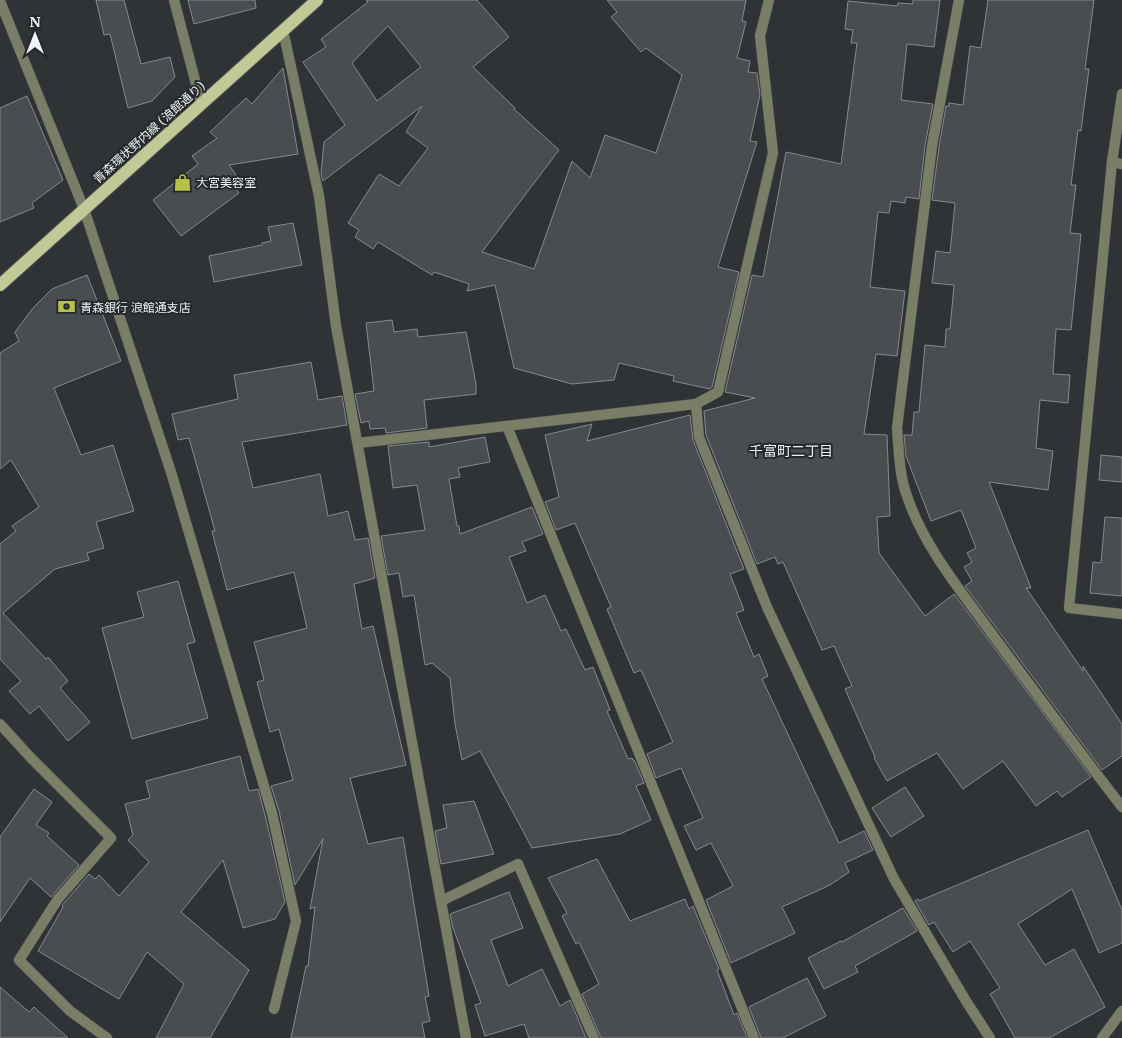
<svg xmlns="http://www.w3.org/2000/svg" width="1122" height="1038" font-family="Merriweather,'Noto Sans JP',serif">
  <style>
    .building { fill: #494d50; stroke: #86898d; fill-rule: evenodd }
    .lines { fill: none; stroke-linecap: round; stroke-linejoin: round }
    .street-casing { stroke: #4f5254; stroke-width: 11 }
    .primary-casing { stroke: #4f5254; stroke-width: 14 }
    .street { stroke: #7a7e66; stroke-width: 10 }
    .primary { stroke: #c2c997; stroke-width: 12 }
    .labels { text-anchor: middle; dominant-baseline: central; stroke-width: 4; stroke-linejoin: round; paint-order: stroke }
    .street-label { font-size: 12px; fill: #f0f2f4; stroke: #26292c }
    .poi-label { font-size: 12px; fill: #f0f2f4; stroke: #26292c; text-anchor: start }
    .neighbourhood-label { font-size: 14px; fill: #f0f2f4; stroke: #26292c }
  </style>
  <rect width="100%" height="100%" fill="#303336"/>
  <!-- building -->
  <g class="building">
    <path d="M96,0H124L141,64L170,57L175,77L152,101L128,108L110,34L104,35Z"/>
    <path d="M188,0H255L256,8L194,24Z"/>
    <path d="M366,0H477L509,37L473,67L515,108L514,109L559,150L482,252L534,269L572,161L590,178L605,135L656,153L682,75L646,48L641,52L611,17L617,12L607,0H746L742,21L746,22L737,58L750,61L748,72L757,73L760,95L750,141L757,142L718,267L739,272L712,387L710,389L673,381L674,376L619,363L614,380L572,384L514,368L495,285L467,291L469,284L434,272L432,275L378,242L373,249L355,237L359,230L348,223L379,174L399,186L428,148L406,132L422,106L323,181L321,174L324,142L345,125L303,62L326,47L321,39L368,2ZM388,26L421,67L377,101L352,63Z"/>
    <path d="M913,0H940L934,47L907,44L901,100L933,104L925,145L919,199L906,197L905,203L891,201L889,213L878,212L870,287L905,291L897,356L876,354L864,434L887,435L890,516L877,517L879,553L925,616L954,594L1091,777L1062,797L1057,791L1036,806L1003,761L963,789L937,753L887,781L874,758L875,757L845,689L852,686L834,646L822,650L783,562L778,564L775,557L757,564L706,435L704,411L755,398L725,392L752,275L763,277L786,152L841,164L857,43H851L853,30L845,29L848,1L897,6L898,3L913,4Z"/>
    <path d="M988,0H1094L1085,69H1089L1083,115L1081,131L1078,130L1071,185H1076L1070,233L1081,234L1071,330L1056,329L1053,374L1070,375L1068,403L1040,400L1036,448L1053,451L1048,490L989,482L1031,588H1026L1083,671V666L1122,724V756L1102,770L965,586L972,581L964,567L972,562L967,553L976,548L961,510L931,521L906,456L904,435H912L914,412H919L925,345L945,347L946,329H950L954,285L932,283L936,251L950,253L955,203L932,200L939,147L946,106H949V103L963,105L970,46L981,48Z"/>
    <path d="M283,68L298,154L229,165L239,179L232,184L239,193L181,236L153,200L198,164L192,156L217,138L210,132L246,98L252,104Z"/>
    <path d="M27,96L63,180L32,203L34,208L0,222V108Z"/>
    <path d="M293,223L302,265L214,282L209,256L262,245V243L271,241L268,227Z"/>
    <path d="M87,275L121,361L54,388L81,455L113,445L134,511L96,522L104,548L87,553L89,560L55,569L3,613L46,659L48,657L68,681L60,688L90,722L68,741L39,706L30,714L9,691L21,681L0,659V544L16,531L12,526L39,507L11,460L0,469V353L19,341L15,332L33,308L52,289Z"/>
    <path d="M392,320L394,332L417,329L418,337L466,332L476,384V394L424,400L427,428L386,433L385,428L370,429L369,421L361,423L355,394L374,391L366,323Z"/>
    <path d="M311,362L318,400L342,396L347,425L242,442L253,488L320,474L328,516L348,511L355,540L368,538L375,578L354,584L362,629L373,626L406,765L350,778L368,844L403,837L429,996L425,997L430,1021L422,1023L425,1038H291L306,966H308L315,907L310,909L323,839L295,885L279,811L271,786L293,780L279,729L270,732L257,682L264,680L254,642L307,628L294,572L227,590L212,531H215L189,438L178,440L172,414L238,399L234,375Z"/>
    <path d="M690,415L693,440L744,569L730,574L744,610L736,613L754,657L759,654L768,676L762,679L839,843L864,831L873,850L845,863L849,872L830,885L782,907L795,933L731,963L706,900L733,886L711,843L696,850L684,826L703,818L681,768L656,778L647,754L673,742L641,670L634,673L607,609L611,607L575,523L556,530L545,502L559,497L545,435L592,424L587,441Z"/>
    <path d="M485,437L490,462L458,468L460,477L449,479L457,526H459L460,534L532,507L543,534L522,542L526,551L509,557L527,603L545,595L561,631L566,629L585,670L593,667L610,710L607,711L628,759L632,758L633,760H634L644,783L636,786L651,820L620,834L532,848L480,751L462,760L455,724L450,678L432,663L425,665L414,595L403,597L399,573L388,575L381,536L425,530L417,485L393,488L388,446L429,442V447Z"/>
    <path d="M1101,455L1122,457V482L1099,480Z"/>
    <path d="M1105,517L1122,518V596L1090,593L1093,562L1101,563Z"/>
    <path d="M178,581L195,642L187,644L208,718L132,739L102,628L144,617L137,592Z"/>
    <path d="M240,756L249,791L258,789L265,815L285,902L275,919L243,928L223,860L181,912L249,970L210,1038H156L184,984L147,952L119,999L38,951L63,907L62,906L64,903L89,874L95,879L99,875L119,896L149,862L128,840L133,835L125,804L150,798L146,781Z"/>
    <path d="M905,787L924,816L891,837L872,808Z"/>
    <path d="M34,789L52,802L36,825L49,833L47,836L79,865L51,897L30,878L0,922V837Z"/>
    <path d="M474,801L494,854L441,864L435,831L447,828L443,805Z"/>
    <path d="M1088,830L1122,910V943L1099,953L1072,889L1018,924L1045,965L1074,949L1105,1007L1049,1038H1015L990,994L1000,988L970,941L953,952L934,922L929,925L915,901L918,899L919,901Z"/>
    <path d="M597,859L630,921L685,899L689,909L693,906L719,969L717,970L734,1015L737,1013L747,1038H601L582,994L599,984L579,942L576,944L562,916L567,913L548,878Z"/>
    <path d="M509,892L523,928L491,940L508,986L542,969L560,1006L570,1000L586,1038H529L524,1024L485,1036L475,1005L481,1003L453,928L450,914Z"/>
    <path d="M903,908L917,931L855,966L858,972L824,989L808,958L841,941L842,942Z"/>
    <path d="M807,978L826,1016L783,1038H761L749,1007Z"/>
    <path d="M0,987L29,1012L34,1007L68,1038H0Z"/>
  </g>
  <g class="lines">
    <defs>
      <g id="street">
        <path d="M174,0L201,103"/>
        <path d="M959,0L932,146L897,428C899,450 899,475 907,496C924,547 961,591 992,634C1035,692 1078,750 1122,807"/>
        <path d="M0,1L84,209L171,472L272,813L296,921L274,1009"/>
        <path d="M283,30L319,196L336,326L466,1038"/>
        <path d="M1122,94L1112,162L1069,608L1122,614"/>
        <path d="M1112,162L1122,164"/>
        <path d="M696,404L699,437L767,607L894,879L966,1001L990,1038"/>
        <path d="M507,426L754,1038"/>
        <path d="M358,443L696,404L718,392L773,153L760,36L769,0"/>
        <path d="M0,724L31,758L111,838L58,899L19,960L70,1011L107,1038"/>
        <path d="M441,901L518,864L594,1038"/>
        <path d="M1102,1038L1122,1011"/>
      </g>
      <path id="primary" d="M0,285L317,0"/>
    </defs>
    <!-- street casing -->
    <use href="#street" class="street-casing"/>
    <!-- primary casing -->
    <use href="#primary" class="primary-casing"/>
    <!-- street -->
    <use href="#street" class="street"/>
    <!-- primary -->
    <use href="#primary" class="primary"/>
  </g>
  <!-- icons -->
  <defs>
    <symbol id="shop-bare" viewBox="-9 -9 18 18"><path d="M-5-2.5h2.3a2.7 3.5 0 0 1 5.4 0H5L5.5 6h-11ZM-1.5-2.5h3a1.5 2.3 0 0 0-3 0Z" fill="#b6c148" stroke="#26292c" stroke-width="2.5" paint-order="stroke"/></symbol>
    <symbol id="bank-bare" viewBox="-9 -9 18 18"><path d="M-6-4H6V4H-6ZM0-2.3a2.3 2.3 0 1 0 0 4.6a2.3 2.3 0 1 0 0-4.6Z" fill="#b6c148" stroke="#26292c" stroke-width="2.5" paint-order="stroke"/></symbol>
  </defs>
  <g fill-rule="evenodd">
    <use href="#shop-bare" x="170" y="170" width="25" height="25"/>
    <use href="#bank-bare" x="54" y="294" width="25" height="25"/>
  </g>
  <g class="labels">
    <!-- street labels -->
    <g class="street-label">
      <text transform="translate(149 132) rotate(-42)">青森環状野内線 (浪館通り)</text>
    </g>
    <!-- poi labels -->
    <g class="poi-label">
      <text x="196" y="182">大宮美容室</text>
      <text x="80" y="307">青森銀行 浪館通支店</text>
    </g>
    <!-- neighbourhood labels -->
    <g class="neighbourhood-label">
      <text x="791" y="451">千富町二丁目</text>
    </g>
  </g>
  <!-- north arrow -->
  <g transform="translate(35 35)" stroke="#26292c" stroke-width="4" paint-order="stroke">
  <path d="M0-4L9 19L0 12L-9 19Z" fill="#f0f2f4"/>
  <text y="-8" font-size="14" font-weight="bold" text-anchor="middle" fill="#f0f2f4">N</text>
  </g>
</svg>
